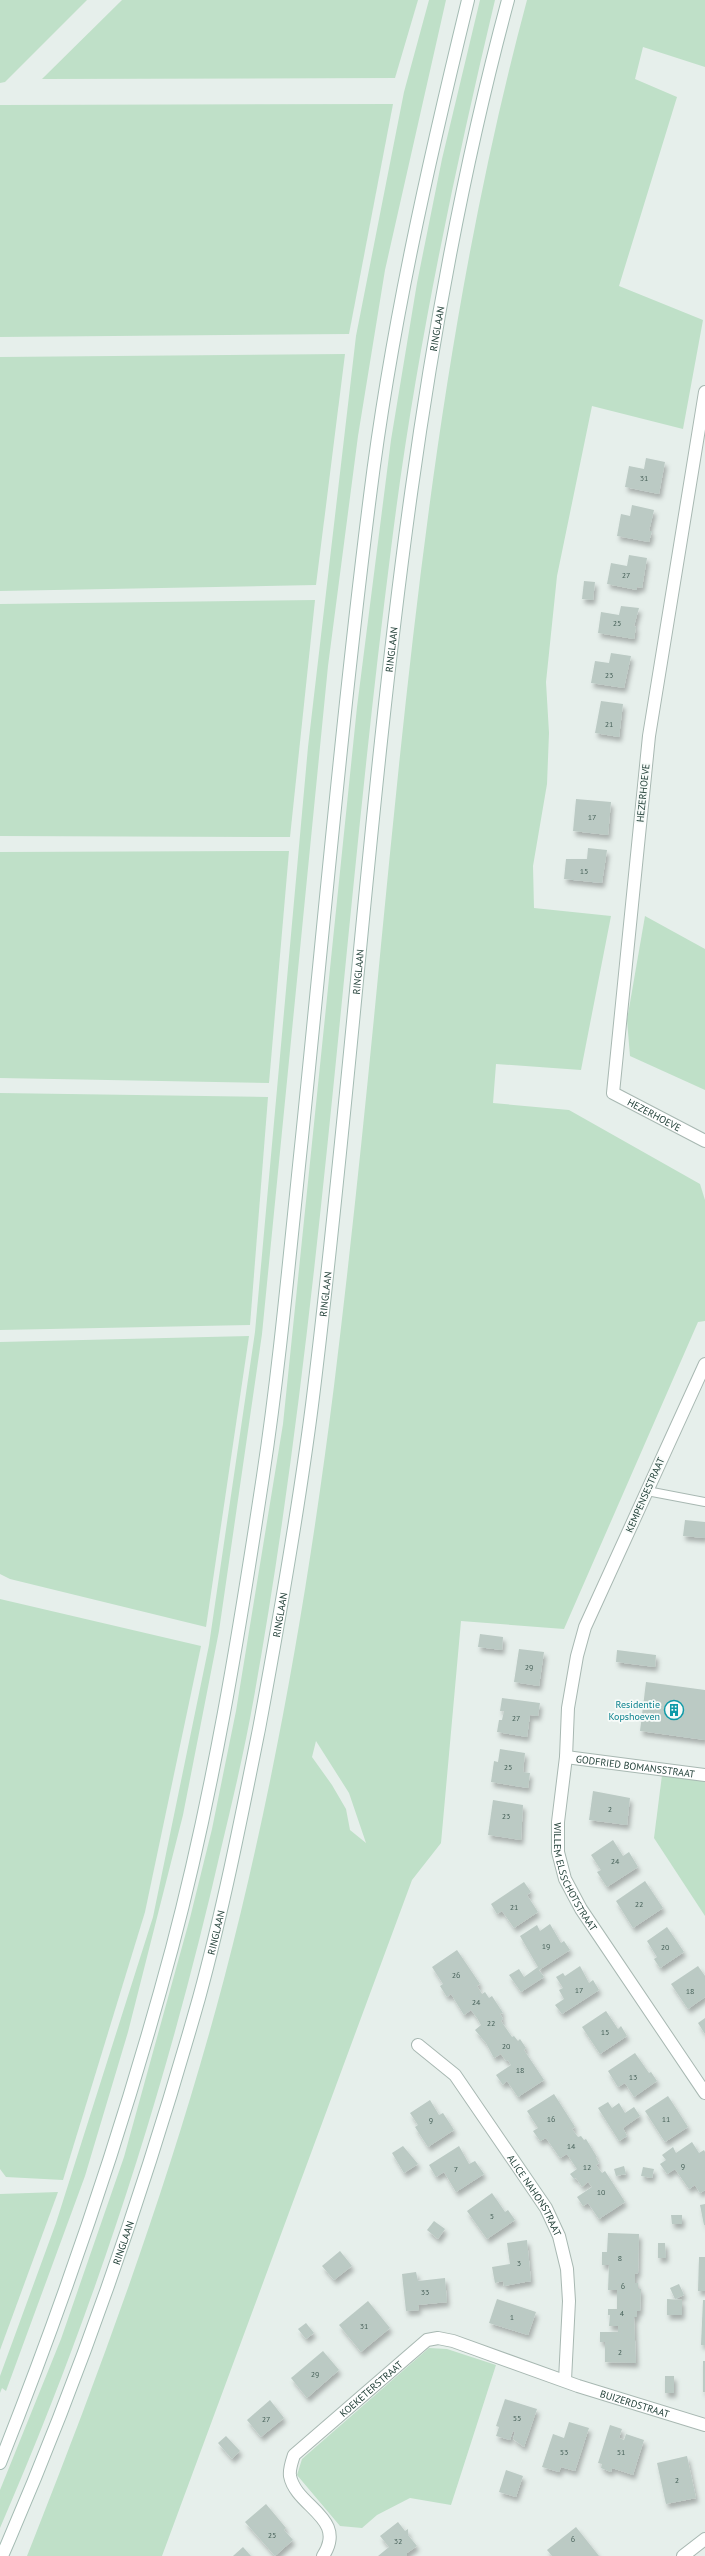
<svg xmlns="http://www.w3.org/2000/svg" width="705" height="2556" font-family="'PT Sans',sans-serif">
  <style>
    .green { fill: #bfe0c8; fill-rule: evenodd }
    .building { fill: #bbcac4; filter: url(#shadow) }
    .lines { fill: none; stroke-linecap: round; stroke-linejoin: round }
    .lane-casing { stroke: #a8b8b2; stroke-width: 10 }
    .street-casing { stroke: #a8b8b2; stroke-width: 14 }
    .secondary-casing { stroke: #a4bbb3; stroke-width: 14 }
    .lane { stroke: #fff; stroke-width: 8 }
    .street { stroke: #fff; stroke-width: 12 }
    .secondary { stroke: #fff; stroke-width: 12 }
    .labels { text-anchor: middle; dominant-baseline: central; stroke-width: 3.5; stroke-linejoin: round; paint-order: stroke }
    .number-label { font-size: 8px; fill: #4a645c }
    .street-label { font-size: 10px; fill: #24423a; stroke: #f7fbf9 }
    .culture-label { font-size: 10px; fill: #0d838f; stroke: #f7fbf9; text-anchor: end }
  </style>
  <defs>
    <filter id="shadow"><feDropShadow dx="2.5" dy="4.5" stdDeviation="2" flood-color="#0004"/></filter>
  </defs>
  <rect width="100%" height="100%" fill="#e6efeb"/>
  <!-- green -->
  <g class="green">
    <path d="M0,0H87L5,82L0,83Z"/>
    <path d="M122,0H418L395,78L42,79Z"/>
    <path d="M429,0H446L385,270L358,436L328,666L262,1334L219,1631L183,1815L128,2032L85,2176L6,2391L2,2388L0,2393V2376L56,2223L153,1917L209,1645L255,1332L308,747L356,336L404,92Z"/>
    <path d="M480,0H495C452,181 414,363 391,549C342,931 322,1317 254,1697C245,1748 233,1799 221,1849C168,2082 95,2309 0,2528V2490L61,2339L124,2157L190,1918L212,1829L236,1711L283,1424L357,707L391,440L417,283L442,159Z"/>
    <path d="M527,0H705V67L643,47L635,79L677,97L619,286L703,320L683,429L592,406L557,576L546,682L549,733L547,784L533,866L534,908L611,916L581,1070L496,1064L493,1103L569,1110L700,1184L705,1200V1321L698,1322L564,1629L461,1621L441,1843L412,1880L162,2556H27C102,2367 172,2176 224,1979C275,1784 309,1585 334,1386C352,1239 367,1092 381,945C412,627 444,309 527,0ZM316,1741L349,1793L366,1843L350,1830L346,1809L332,1785L312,1757Z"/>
    <path d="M393,104L349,334L0,337V105Z"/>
    <path d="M345,354L316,585L0,591V357Z"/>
    <path d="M315,600L290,837L0,836V604Z"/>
    <path d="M289,851L269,1083L0,1078V852Z"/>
    <path d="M645,916L705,949V1090L630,1056L627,1020Z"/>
    <path d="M0,1093L268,1097L250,1325L0,1330Z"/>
    <path d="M249,1336L206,1627L10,1579L0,1574V1342Z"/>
    <path d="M0,1599L201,1646L145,1912L63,2180L6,2177L0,2169Z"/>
    <path d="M662,1775L705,1780V1916L654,1838Z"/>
    <path d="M58,2192L0,2350V2194Z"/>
    <path d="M429,2348L447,2349L496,2365L451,2505L410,2498L377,2515L362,2528L340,2526L297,2475L302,2459Z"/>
  </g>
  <!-- building -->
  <g class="building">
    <path d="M646,458L665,462L659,494L625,487L629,466L644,469Z"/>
    <path d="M632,505L654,510L649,531H652L649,542L617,536L621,514L630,516Z"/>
    <path d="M629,555L647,558L642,588L637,587V590L607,584L611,563L627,566Z"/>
    <path d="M584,581L595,582L593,600L582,599Z"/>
    <path d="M621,606L639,608L634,626L636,627L634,639L598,633L601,612L619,615Z"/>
    <path d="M611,653L631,656L624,688L591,683L595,661L609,663Z"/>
    <path d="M601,701L623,704L619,737L595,733Z"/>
    <path d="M576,799L611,802L608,835L573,831Z"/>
    <path d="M588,848L607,850L602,883L564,879L566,859H587Z"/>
    <path d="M685,1520L705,1522V1538L683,1536Z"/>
    <path d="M480,1634L503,1637L502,1650L478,1647Z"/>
    <path d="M519,1649L544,1652L539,1686L514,1682Z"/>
    <path d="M617,1650L656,1655L655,1667L616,1662Z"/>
    <path d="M646,1682L705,1690V1740L640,1731Z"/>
    <path d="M502,1698L540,1703L538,1716L530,1715L527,1737L497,1732L499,1720H502L504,1711H500Z"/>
    <path d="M500,1749L525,1753L523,1772L530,1773L528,1788L491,1782L494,1761L498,1762Z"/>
    <path d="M593,1791L630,1798L627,1825L589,1820Z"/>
    <path d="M493,1800L523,1805L521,1840L488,1835Z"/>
    <path d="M613,1840L623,1856L629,1852L638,1867L607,1887L597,1872L601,1870L591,1855Z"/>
    <path d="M645,1881L663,1908L633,1928L616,1901Z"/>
    <path d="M524,1882L531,1892L527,1895L538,1912L514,1928L502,1911L497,1914L491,1904Z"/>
    <path d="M550,1924L561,1943L564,1941L570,1950L539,1970L544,1977L521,1992L509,1975L519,1969L524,1977L538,1967L520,1936L537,1925L540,1931Z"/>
    <path d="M667,1927L684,1952L660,1968L654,1959L657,1957L647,1941Z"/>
    <path d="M457,1950L480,1984L477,1986L482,1994L485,1992L489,1998L492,1996L503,2013L500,2014L503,2019L501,2021L512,2037L514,2036L518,2041L520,2039L526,2048L524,2050L544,2080L518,2097L507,2081L503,2085L496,2075L511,2065L508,2060L506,2061L501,2054L494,2058L486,2043L475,2030L481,2025L477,2018L471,2010L464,2015L451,1994L447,1997L440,1986L443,1984L432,1967Z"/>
    <path d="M580,1966L589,1983L593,1980L599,1990L562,2014L555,2005L564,1999L559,1990L563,1988L556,1977L563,1973L565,1976Z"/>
    <path d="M698,1966L705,1976V1997L688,2009L671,1984Z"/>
    <path d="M606,2011L618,2029L621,2026L627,2036L600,2054L582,2027Z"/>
    <path d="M705,2018V2034L698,2023Z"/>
    <path d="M635,2053L649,2073L651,2072L657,2081L634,2097L625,2083L618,2087L608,2071Z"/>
    <path d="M554,2094L575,2127L572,2129L578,2137L581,2136L584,2140L586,2139L597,2157L596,2158L599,2163L596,2165L602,2173L605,2171L625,2202L599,2219L588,2203L583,2206L577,2197L592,2187L588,2182L582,2187L576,2178L574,2179L570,2174L577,2169L567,2154L560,2158L546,2138L540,2141L533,2131L538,2128L527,2111Z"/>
    <path d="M668,2096L688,2127L665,2142L645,2111Z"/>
    <path d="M430,2100L439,2115L443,2113L454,2130L428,2147L415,2127L418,2125L410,2113Z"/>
    <path d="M608,2102L612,2108L619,2103L625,2113L634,2107L640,2116L623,2128L627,2136L619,2141L598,2108Z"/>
    <path d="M692,2142L699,2153L704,2150L705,2152V2190L700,2193L695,2185L689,2189L675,2169L667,2174L660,2164L666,2160L662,2155L673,2147L676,2153Z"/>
    <path d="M403,2146L418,2164L404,2173L392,2153Z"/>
    <path d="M459,2146L469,2164L475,2161L484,2174L456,2192L444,2172L436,2177L429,2165Z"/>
    <path d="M624,2166L626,2174L616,2176L614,2169Z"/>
    <path d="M643,2167L654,2169L652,2178L641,2176Z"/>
    <path d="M492,2193L505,2212L508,2210L515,2220L487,2239L467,2211Z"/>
    <path d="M705,2204V2225H704L700,2205Z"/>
    <path d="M671,2215H682V2224H672Z"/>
    <path d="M434,2221L445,2229L438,2239L427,2230Z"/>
    <path d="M608,2233L639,2234L638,2273L635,2274V2283H638V2289H641L640,2311H637V2317H634L636,2363L605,2362V2342H600V2332H618V2326H609L610,2315H608V2309H617V2290H608L609,2265H602V2252H607Z"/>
    <path d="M527,2240L531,2281L504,2286L503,2281L495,2283L492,2267L510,2264L507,2243Z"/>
    <path d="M658,2243H665L666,2258H658Z"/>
    <path d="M340,2251L352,2266L334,2280L322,2266Z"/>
    <path d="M699,2257H705V2291H698Z"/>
    <path d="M416,2272L418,2281L445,2278L447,2302L418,2305L419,2310L406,2311L402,2274Z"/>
    <path d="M679,2284L684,2295L675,2299L670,2288Z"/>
    <path d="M497,2299L536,2312L528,2335L489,2323Z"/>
    <path d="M667,2299L682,2300V2315H667Z"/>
    <path d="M703,2300H705V2345H701Z"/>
    <path d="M368,2301L390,2328L361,2352L339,2325Z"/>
    <path d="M306,2323L314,2333L306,2339L298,2329Z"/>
    <path d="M323,2351L339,2370L307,2398L291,2378Z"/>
    <rect x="703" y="2361" width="2" height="31"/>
    <rect x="665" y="2376" width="9" height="17"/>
    <path d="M505,2399L537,2409L524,2447L513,2439L515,2432L513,2431L510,2440L496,2436L499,2427L496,2426Z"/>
    <path d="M270,2400L284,2418L261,2437L247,2420Z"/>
    <path d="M569,2422L589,2428L575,2471L561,2467L559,2472L542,2467L553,2434L564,2438Z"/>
    <path d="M610,2425L622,2429L619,2438L624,2440L626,2434L644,2440L633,2475L612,2468L611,2472L601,2468L602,2464L598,2463Z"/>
    <path d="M226,2436L240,2451L232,2459L218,2443Z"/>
    <path d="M687,2456L696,2498L666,2504L657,2463Z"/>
    <path d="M506,2470L523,2476L516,2497L499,2492Z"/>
    <path d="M266,2504L286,2528L284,2530L293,2540L275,2556L245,2522Z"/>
    <path d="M398,2522L405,2531L408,2529V2535L417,2546L407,2553V2556H378L389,2547L380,2536Z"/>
    <path d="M576,2527L599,2556H552L547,2550Z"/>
    <path d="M243,2547L251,2556H233Z"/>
  </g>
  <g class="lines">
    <defs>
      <path id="lane" d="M647,1491L705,1502"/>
      <g id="street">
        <path id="s1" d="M705,392L649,736L613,1093L705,1141"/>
        <path id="s2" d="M705,1364L585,1627L577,1656L568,1708L566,1757L558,1822V1852L565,1879L581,1909L705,2093"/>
        <path id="s3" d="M566,1757L705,1775"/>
        <path id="s4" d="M418,2045L455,2075L546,2208L559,2236L567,2269L569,2301L565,2380"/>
        <path id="s5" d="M323,2556C348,2518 296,2507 290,2476C289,2469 292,2461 294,2455L427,2340L438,2338L453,2341L578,2386L705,2425"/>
        <path d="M683,2556L705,2539"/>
      </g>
      <g id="secondary">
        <path d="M0,2463C67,2294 125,2123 172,1948C213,1793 239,1634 263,1476C280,1364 290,1250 302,1137C324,923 343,709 370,496C391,328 428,164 468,0"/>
        <path id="s6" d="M2,2556C81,2375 145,2189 199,1998C223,1910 241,1819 259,1729C279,1621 298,1514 312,1405C371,936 384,459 508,0"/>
      </g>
    </defs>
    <!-- lane casing -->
    <use href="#lane" class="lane-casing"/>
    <!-- street casing -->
    <use href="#street" class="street-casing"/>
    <!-- secondary casing -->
    <use href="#secondary" class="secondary-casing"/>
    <!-- lane -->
    <use href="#lane" class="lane"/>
    <!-- street -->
    <use href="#street" class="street"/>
    <!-- secondary -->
    <use href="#secondary" class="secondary"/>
  </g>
  <!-- icons -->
  <defs>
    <symbol id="building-ring" viewBox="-11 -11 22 22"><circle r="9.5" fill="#f7fbf9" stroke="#0f9aa8" stroke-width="1.5"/><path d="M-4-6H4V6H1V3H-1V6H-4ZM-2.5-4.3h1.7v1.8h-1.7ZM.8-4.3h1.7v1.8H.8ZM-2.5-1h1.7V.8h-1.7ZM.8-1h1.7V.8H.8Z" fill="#0f9aa8"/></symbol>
  </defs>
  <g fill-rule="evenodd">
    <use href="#building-ring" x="663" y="1699" width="22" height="22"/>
  </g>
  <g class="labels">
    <!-- number labels -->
    <g class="number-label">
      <text x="644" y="478">31</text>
      <text x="626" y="575">27</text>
      <text x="617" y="623">25</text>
      <text x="609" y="675">23</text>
      <text x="609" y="724">21</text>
      <text x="592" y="817">17</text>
      <text x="584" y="871">15</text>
      <text x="529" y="1667">29</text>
      <text x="516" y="1718">27</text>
      <text x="508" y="1767">25</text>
      <text x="610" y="1809">2</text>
      <text x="506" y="1816">23</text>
      <text x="615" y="1861">24</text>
      <text x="639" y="1904">22</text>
      <text x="514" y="1907">21</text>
      <text x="546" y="1946">19</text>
      <text x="665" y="1947">20</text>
      <text x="456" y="1975">26</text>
      <text x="579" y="1990">17</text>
      <text x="690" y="1991">18</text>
      <text x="476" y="2002">24</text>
      <text x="491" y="2023">22</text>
      <text x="605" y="2032">15</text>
      <text x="506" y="2046">20</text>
      <text x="520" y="2070">18</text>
      <text x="633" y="2077">13</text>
      <text x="551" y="2119">16</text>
      <text x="666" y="2119">11</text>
      <text x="431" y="2120">9</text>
      <text x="571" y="2146">14</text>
      <text x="683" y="2166">9</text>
      <text x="587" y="2167">12</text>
      <text x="456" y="2169">7</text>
      <text x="601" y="2192">10</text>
      <text x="492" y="2216">5</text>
      <text x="620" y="2258">8</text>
      <text x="519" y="2263">3</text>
      <text x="623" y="2286">6</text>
      <text x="425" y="2292">33</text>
      <text x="622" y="2313">4</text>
      <text x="512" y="2317">1</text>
      <text x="364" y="2326">31</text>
      <text x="620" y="2352">2</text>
      <text x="315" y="2374">29</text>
      <text x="517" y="2418">55</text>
      <text x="266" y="2419">27</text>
      <text x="564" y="2452">53</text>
      <text x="621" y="2452">51</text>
      <text x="677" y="2480">2</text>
      <text x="272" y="2535">25</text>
      <text x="573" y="2539">6</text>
      <text x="398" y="2541">32</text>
    </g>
    <!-- street labels -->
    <g class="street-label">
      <text stroke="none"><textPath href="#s6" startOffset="2280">RINGLAAN</textPath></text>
      <text stroke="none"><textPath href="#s6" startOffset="1956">RINGLAAN</textPath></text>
      <text transform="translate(643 793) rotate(-84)">HEZERHOEVE</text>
      <text stroke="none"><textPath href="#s6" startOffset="1632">RINGLAAN</textPath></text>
      <text stroke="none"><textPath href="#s1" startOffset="754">HEZERHOEVE</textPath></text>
      <text stroke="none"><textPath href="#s6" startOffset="1308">RINGLAAN</textPath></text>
      <text transform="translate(645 1495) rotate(-66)">KEMPENSESTRAAT</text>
      <text stroke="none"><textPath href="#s6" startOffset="984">RINGLAAN</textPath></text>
      <text stroke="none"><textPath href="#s3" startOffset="70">GODFRIED BOMANSSTRAAT</textPath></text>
      <text stroke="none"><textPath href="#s2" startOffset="545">WILLEM ELSSCHOTSTRAAT</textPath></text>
      <text stroke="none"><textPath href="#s6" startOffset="660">RINGLAAN</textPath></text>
      <text stroke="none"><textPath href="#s4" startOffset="192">ALICE NAHONSTRAAT</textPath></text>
      <text stroke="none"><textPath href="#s6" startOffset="336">RINGLAAN</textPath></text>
      <text stroke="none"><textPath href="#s5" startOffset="218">KOEKETERSTRAAT</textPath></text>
      <text stroke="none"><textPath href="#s5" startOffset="511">BUIZERDSTRAAT</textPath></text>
    </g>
    <!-- culture labels -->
    <g class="culture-label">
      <text x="660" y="1704">Residentie<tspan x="660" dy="12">Kopshoeven</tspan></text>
    </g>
  </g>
</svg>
